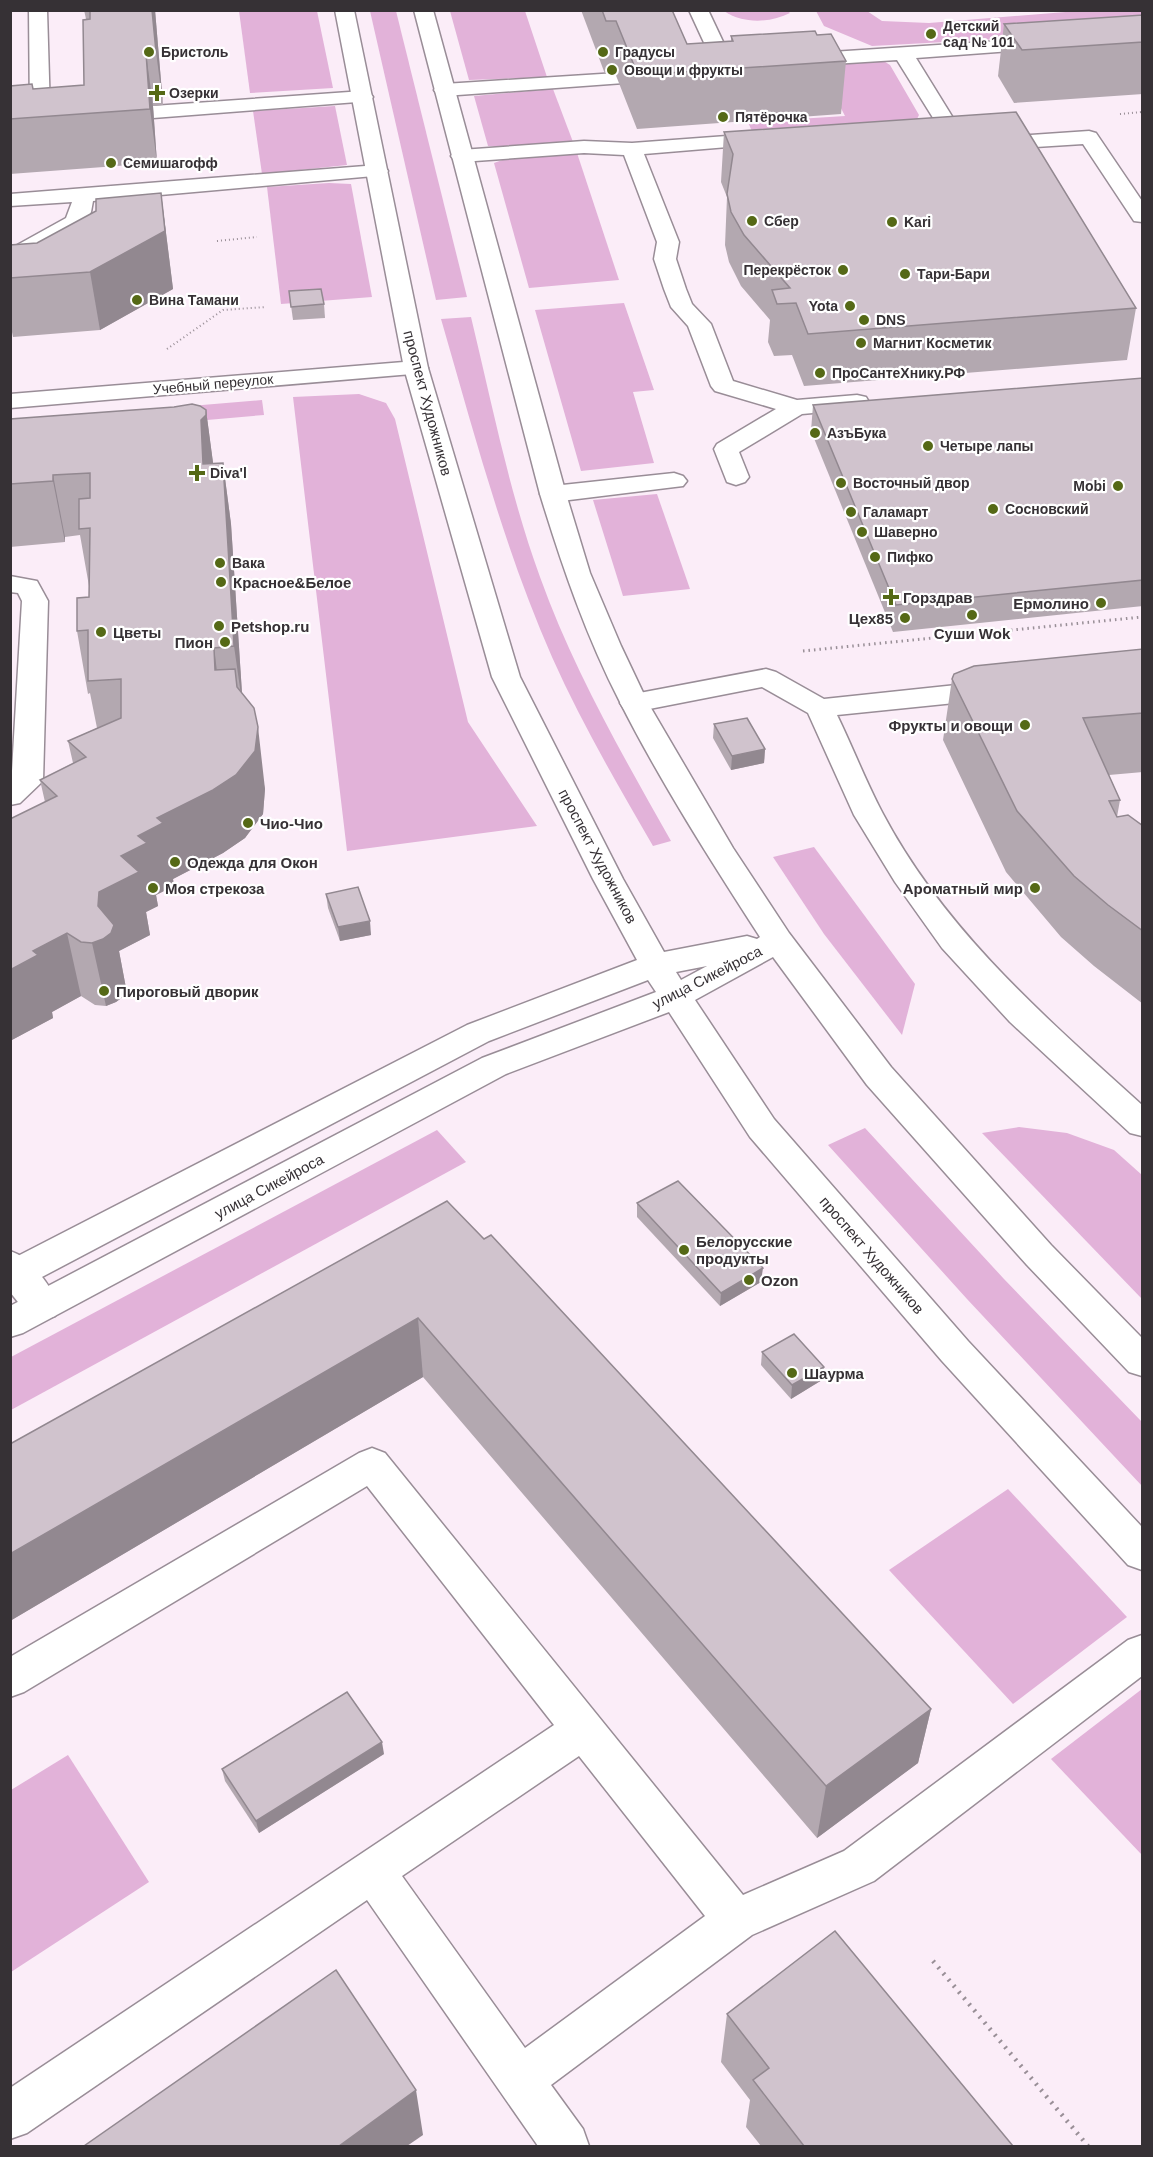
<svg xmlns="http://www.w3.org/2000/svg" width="1153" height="2157" font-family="Arial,sans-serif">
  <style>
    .green { fill: #e2b2d9 }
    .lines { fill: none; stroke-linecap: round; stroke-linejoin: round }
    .service-casing { stroke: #998d97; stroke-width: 3 }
    .minor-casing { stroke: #998d97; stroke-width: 3 }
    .tertiary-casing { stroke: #998d97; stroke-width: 3 }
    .path-far2 { stroke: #998f97; stroke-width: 2; stroke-dasharray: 1 3; stroke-linecap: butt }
    .path-far1 { stroke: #998f97; stroke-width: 3; stroke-dasharray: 1.5 4; stroke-linecap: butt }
    .path { stroke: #998f97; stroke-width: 4.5; stroke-dasharray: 2 6; stroke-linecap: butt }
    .service { fill: #fff; fill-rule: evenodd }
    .minor { fill: #fff; fill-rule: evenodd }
    .tertiary { fill: #fff; fill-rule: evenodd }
    .wall { fill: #b3a8b0 }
    .shaded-wall { fill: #928890 }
    .building { fill: #d0c3cd; stroke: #928890; stroke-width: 1.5 }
    .poi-dot { fill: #556916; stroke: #fff; stroke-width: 2 }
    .labels { text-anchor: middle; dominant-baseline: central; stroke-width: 4.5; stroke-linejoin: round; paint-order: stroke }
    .far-poi-label { font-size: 14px; font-weight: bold; fill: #363135; stroke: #fff; text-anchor: start }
    .far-street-label { font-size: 14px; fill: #363135; stroke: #fff }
    .street-label { font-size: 15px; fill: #363135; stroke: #fff }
    .poi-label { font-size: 15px; font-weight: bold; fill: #363135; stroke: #fff; text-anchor: start }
  </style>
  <rect width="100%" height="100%" fill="#fbedf8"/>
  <!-- green -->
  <g class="green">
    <path d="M239,11H317L333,88L250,93Z"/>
    <path d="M370,11H396L467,297L436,300Z"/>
    <path d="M450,11H525L547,77L469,80Z"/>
    <path d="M788,11L790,13C771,23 742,24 724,11Z"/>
    <path d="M816,11H867L882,21L929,23L1078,11H1142V31L872,46L824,26Z"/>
    <path d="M882,60L890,65L919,115L916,121L753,134L748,122L845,116L821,69L827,64Z"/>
    <path d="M553,89L573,142L501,147L488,146L474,96Z"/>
    <path d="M335,106L347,165L262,174L253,111Z"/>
    <path d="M577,153L619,280L529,288L494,163L505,159Z"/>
    <path d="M329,183L351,184L372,297L281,304L267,187Z"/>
    <path d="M624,303L654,390L633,392L654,463L581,471L535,310Z"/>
    <path d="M471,317C492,404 509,492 540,577C573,669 623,756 671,841L653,846C617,784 581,722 552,657C504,548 474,433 441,319Z"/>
    <path d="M359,394L386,403L395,419L468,722L537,826L347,851L293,397Z"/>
    <path d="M262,400L264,415L11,437V421Z"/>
    <path d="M657,494L690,589L623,596L593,500Z"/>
    <path d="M814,847L915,984L902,1035L824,934L773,857Z"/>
    <path d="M1019,1127L1067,1133L1114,1150L1142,1175V1299L982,1133Z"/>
    <path d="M865,1128L1004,1279L1142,1422V1486L967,1299L828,1145Z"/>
    <path d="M437,1130L466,1162L11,1410V1357Z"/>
    <path d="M1008,1489L1127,1617L1013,1704L889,1570Z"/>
    <path d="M1142,1689V1855L1051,1759Z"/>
    <path d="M68,1755L149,1882L11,1972V1790Z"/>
  </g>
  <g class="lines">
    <defs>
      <g id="service">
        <path d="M29,10H47L50,112L62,114L65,118L62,122L40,125L33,123L30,119Z"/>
        <path d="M689,10H708L734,65L731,69L706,75L699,73L696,69L699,65L713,62Z"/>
        <path d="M1045,38L1052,40L1055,44L1052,48L916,58L958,126L955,130C941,134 923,137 909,133L906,129L909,125L935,121L897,60L801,66L794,64L791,60L794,56L801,54Z"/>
        <path d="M617,73L624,75L627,79L624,83L444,96L437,94L434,90L437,86L444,84Z"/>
        <path d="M363,91L370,93L373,97L370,101L153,118L146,116L143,112L146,108L153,106Z"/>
        <path d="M1089,131L1096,133L1142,201V222L1134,221L1083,144L988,150L981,148L978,144L981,140L988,138Z"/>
        <path d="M769,133L776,135L779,139L776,143L644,154L679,242L676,259L686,289L692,304L711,324L733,381L797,400L857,395L866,397L869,402L866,407L857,409L802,414L739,452L749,477L745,482L736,485L727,482L714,449L717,444L776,409L715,391L711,386L688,326L671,307L664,289L654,259L657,242L624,155L584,153L461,162L454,160L451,156L454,152L461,150L584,141L632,143Z"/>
        <path d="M378,165L385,167L388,171L385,175L93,201L91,212L82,227L18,263L10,265V249L66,218L72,202L10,206V194Z"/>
        <path d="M674,473L683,476L687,481L683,486L553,502L544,499L540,494L544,489L553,486Z"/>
        <path d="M10,576L37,581L48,601L43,781L20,803L10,805L22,601L18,593L10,592Z"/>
        <path d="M766,669L776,672L824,699L994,681L1004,684L1008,690L1004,696L994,699L837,715C853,748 866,782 883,814C945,931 1046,1018 1142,1105V1136L1130,1133L1010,1022L942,948L895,882L854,815L808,713L762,687L634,712L624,709L620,703L624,697L634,694Z"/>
        <path d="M10,1251C32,1258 50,1286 60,1306L55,1316L42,1320L29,1316L10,1292Z"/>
        <path d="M372,1448L385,1453L743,1895L844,1851L1128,1640L1142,1635V1676L874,1881L752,1935L551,2085L583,2129L589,2146H538L367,1900L27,2133L10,2139V2088L554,1725L367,1486L24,1692L10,1697V1657L359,1453ZM579,1756L705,1916L525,2048L402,1876Z"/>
      </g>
      <path id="minor" d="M416,361L424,363L428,368L424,373L10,408V394Z"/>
      <path id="tertiary" d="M335,10H354L428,368L520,677L623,879L664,952L747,936L757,939L760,937C711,861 661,783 620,702C586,636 562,566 540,494L414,10H433L566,494L590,573L621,646L648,703L733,848L789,933L891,1067L1051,1245L1142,1338V1376L1129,1372L1027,1265L867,1085L773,957L695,1000L774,1119L968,1341L1142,1527V1570L1128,1565L942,1361L750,1137L669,1012L506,1074L23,1333L10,1337V1306L482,1058L656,992L648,980L489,1041L23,1287L10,1291V1260L467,1025L637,960L593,879L492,677L404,368ZM707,966L681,980L676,972Z"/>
    </defs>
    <!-- service casing -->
    <use href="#service" class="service-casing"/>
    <!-- minor casing -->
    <use href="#minor" class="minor-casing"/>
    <!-- tertiary casing -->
    <use href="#tertiary" class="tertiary-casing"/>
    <!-- path-far2 -->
    <g class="path-far2">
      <path d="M1120,114L1142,112"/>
      <path d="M217,241L257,237"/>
      <path d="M167,349L223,310L266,307"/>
    </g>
    <!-- path-far1 -->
    <path class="path-far1" d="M803,651L1142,617"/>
    <!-- path -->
    <path class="path" d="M933,1961L1088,2146"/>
    <!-- service -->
    <use href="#service" class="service"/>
    <!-- minor -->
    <use href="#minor" class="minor"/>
    <!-- tertiary -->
    <use href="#tertiary" class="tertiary"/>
  </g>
  <!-- wall -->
  <g class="wall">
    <path d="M84,10H155L163,105L153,106L157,163L10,174V86L33,89L84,85L86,19Z"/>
    <path d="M581,10H672L687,44L731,41V36L817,35L846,61L841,114L637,129L615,73L605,74Z"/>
    <path d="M1143,15V94L1014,103L998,76L1004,24Z"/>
    <path d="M724,132L1136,308L1127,360L804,386L792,355L774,356L768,342L770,320L741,286L729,262L725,245L727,197L721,182Z"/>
    <path d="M161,193L173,289L100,330L13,337L10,322V245L37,243Z"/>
    <path d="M289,291L324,304L325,318L293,320Z"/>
    <path d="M1143,378V606L893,632L811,431L813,405Z"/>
    <path d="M206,410L213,463H223L231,524L242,693L265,789L263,814L245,838L223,853L173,879L174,886L156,895L158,906L146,912L150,935L119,951L126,988L124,996L116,1002L106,1006L95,1005L81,996L52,1012L53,1018L10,1041L45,802L40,780L73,763L68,741L97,728L90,693L88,694L77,631L89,597V586L80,535L65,537V542L10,547V419Z"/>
    <path d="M1143,649V772L1109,775L1120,800L1117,817L1143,826V1004L1094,966L1061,937L1006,872L943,740L952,679Z"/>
    <path d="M714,724L765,749L764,763L731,770L713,738Z"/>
    <path d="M326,894L371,935L340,941L328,908Z"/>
    <path d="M637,1203L761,1282L720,1306L637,1217Z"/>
    <path d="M484,1239L931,1709L918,1763L817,1838L423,1377L10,1621V1444Z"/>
    <path d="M762,1352L822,1380L791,1399L761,1365Z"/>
    <path d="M384,1754L259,1833L225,1781L222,1769Z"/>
    <path d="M727,2014L1013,2146H761L746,2127L750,2100L721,2062Z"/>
  </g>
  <!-- shaded-wall -->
  <g class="shaded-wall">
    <path d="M152,10H155L163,105L156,52Z"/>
    <path d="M146,53L153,106L157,163L150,109Z"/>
    <path d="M161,193L173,289L100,330L90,272Z"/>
    <path d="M206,410L214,470L203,464L201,420Z"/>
    <path d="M223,463L231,524L243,709L234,646Z"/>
    <path d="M53,475L65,537V542L53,481Z"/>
    <path d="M214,648L222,710L215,670Z"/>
    <path d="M258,727L265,789L263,814L245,838L223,853L173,879L174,886L156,895L158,906L146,912L150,935L119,951L126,988L124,996L116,1002L106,1006L92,943L99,892L121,856L138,836Z"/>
    <path d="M765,749L764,763L731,770L732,756Z"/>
    <path d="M370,921L371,935L340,941L338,927Z"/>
    <path d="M67,933L81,996L52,1012L53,1018L10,1041V970L33,951Z"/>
    <path d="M763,1268L761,1282L720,1306L721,1293Z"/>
    <path d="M418,1318L423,1377L10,1621V1554Z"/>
    <path d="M824,1367L822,1380L791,1399L792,1385Z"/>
    <path d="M931,1709L918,1763L817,1838L826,1786Z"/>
    <path d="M382,1742L384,1754L259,1833L256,1821Z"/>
    <path d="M416,2090L423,2135L407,2146H339Z"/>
  </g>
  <!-- building -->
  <g class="building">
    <path d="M90,10H152L156,52L146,53L150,109L10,119V86L32,84L33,89L84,85L83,20L90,19Z"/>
    <path d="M602,10H672L687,44L733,41L731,36L815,31L817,35L831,34L846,61L638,75L616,21H606Z"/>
    <path d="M1143,15V42L1022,50L1004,24Z"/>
    <path d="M1016,112L1136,308L808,334L796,303L777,304L772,290L790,288L744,235L731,212L727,194L733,154L724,132Z"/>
    <path d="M161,193L165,231L90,272L10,278V245L37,243L96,211V199Z"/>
    <path d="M321,289L324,304L291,307L289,291Z"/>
    <path d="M1143,378V580L896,605L813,405Z"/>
    <path d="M192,404L200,406L206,410V415L201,420L203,464L223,463L234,646L214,648L215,670L235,669L237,687L254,708L258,727L255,751L236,775L213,790L157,818L163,823L138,836L147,843L121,856L139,872L99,892L98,906L114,925L111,933L103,939L92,943L81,942L67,933L33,951L38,955L10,970V819L57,796L40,780L86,757L68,741L121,718V679L88,681V630L77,631V598L89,597L90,528L79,529V499L90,498V473L53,475V481L10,484V419L174,407Z"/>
    <path d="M1143,649V713L1083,718L1120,800L1109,801L1117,817L1128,815L1143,826V931L1108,905L1074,876L1017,811L952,679L954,674L974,666Z"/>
    <path d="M747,718L765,749L732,756L714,724Z"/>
    <path d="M358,887L370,921L338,927L326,894Z"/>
    <path d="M678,1181L763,1268L721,1293L637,1203Z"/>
    <path d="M447,1201L484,1239L491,1235L931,1709L826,1786L418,1318L10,1554V1444Z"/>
    <path d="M794,1334L824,1367L792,1385L762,1352Z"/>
    <path d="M347,1692L382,1742L256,1821L222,1769Z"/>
    <path d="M835,1931L1013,2146H804L753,2080L769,2068L727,2014Z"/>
    <path d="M336,1970L416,2090L339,2146H84Z"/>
  </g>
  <!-- markers -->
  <g class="poi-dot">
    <circle cx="931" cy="34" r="6"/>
    <circle cx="149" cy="52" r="6"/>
    <circle cx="603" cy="52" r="6"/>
    <circle cx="612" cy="70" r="6"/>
    <path d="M154 84h6v6h6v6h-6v6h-6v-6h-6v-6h6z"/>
    <circle cx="723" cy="117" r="6"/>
    <circle cx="111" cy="163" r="6"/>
    <circle cx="752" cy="221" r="6"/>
    <circle cx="892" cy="222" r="6"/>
    <circle cx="843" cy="270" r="6"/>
    <circle cx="905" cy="274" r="6"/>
    <circle cx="137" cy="300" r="6"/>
    <circle cx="850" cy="306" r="6"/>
    <circle cx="864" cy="320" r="6"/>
    <circle cx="861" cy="343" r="6"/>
    <circle cx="820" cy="373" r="6"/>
    <circle cx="815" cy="433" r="6"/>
    <circle cx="928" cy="446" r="6"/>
    <path d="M194 464h6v6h6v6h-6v6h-6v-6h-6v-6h6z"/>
    <circle cx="841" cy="483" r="6"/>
    <circle cx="1118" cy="486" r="6"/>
    <circle cx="993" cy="509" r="6"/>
    <circle cx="851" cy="512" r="6"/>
    <circle cx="862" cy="532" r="6"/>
    <circle cx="875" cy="557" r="6"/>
    <circle cx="220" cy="563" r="6"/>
    <circle cx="221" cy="582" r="6"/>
    <path d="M888 588h6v6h6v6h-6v6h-6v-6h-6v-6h6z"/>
    <circle cx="1101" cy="603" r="6"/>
    <circle cx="972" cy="615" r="6"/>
    <circle cx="905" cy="618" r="6"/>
    <circle cx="219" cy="626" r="6"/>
    <circle cx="101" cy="632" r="6"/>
    <circle cx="225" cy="642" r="6"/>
    <circle cx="1025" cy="725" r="6"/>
    <circle cx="248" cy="823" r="6"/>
    <circle cx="175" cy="862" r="6"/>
    <circle cx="153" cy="888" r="6"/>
    <circle cx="1035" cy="888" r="6"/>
    <circle cx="104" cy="991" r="6"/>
    <circle cx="684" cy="1250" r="6"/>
    <circle cx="749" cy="1280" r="6"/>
    <circle cx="792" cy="1373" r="6"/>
  </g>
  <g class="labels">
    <!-- far-poi labels -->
    <g class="far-poi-label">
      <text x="943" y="26">Детский<tspan x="943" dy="16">сад № 101</tspan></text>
      <text x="161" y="52">Бристоль</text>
      <text x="615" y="52">Градусы</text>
      <text x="624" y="70">Овощи и фрукты</text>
      <text x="169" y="93">Озерки</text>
      <text x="735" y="117">Пятёрочка</text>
      <text x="123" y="163">Семишагофф</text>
      <text x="764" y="221">Сбер</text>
      <text x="904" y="222">Kari</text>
      <text x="831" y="270" text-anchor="end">Перекрёсток</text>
      <text x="917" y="274">Тари-Бари</text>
      <text x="149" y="300">Вина Тамани</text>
      <text x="838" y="306" text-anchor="end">Yota</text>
      <text x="876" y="320">DNS</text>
      <text x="873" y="343">Магнит Косметик</text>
      <text x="832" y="373">ПроСантеХнику.РФ</text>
      <text x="827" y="433">АзъБука</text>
      <text x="940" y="446">Четыре лапы</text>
      <text x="210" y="473">Diva'l</text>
      <text x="853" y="483">Восточный двор</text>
      <text x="1106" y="486" text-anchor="end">Mobi</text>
      <text x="1005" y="509">Сосновский</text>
      <text x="863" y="512">Галамарт</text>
      <text x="874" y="532">Шаверно</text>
      <text x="887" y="557">Пифко</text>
      <text x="232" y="563">Вака</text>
    </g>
    <!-- far-street labels -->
    <g class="far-street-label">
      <text transform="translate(213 384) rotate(-5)">Учебный переулок</text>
    </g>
    <!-- street labels -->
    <g class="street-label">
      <text transform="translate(428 403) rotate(75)">проспект Художников</text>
      <text transform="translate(598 856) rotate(62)">проспект Художников</text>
      <text transform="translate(707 977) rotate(-27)">улица Сикейроса</text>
      <text transform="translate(269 1186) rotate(-28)">улица Сикейроса</text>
      <text transform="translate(872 1255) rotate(49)">проспект Художников</text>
    </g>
    <!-- poi labels -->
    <g class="poi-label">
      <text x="233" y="582">Красное&amp;Белое</text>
      <text x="903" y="597">Горздрав</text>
      <text x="1089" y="603" text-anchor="end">Ермолино</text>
      <text x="893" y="618" text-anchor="end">Цех85</text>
      <text x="231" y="626">Petshop.ru</text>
      <text x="113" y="632">Цветы</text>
      <text x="972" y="633" text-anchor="middle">Суши Wok</text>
      <text x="213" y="642" text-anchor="end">Пион</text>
      <text x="1013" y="725" text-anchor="end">Фрукты и овощи</text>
      <text x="260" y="823">Чио-Чио</text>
      <text x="187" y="862">Одежда для Окон</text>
      <text x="165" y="888">Моя стрекоза</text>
      <text x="1023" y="888" text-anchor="end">Ароматный мир</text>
      <text x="116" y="991">Пироговый дворик</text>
      <text x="696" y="1241">Белорусские<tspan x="696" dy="17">продукты</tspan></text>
      <text x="761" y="1280">Ozon</text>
      <text x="804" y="1373">Шаурма</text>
    </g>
  </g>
  <!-- border -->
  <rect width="1153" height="2157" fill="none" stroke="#363135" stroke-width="24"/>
</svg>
